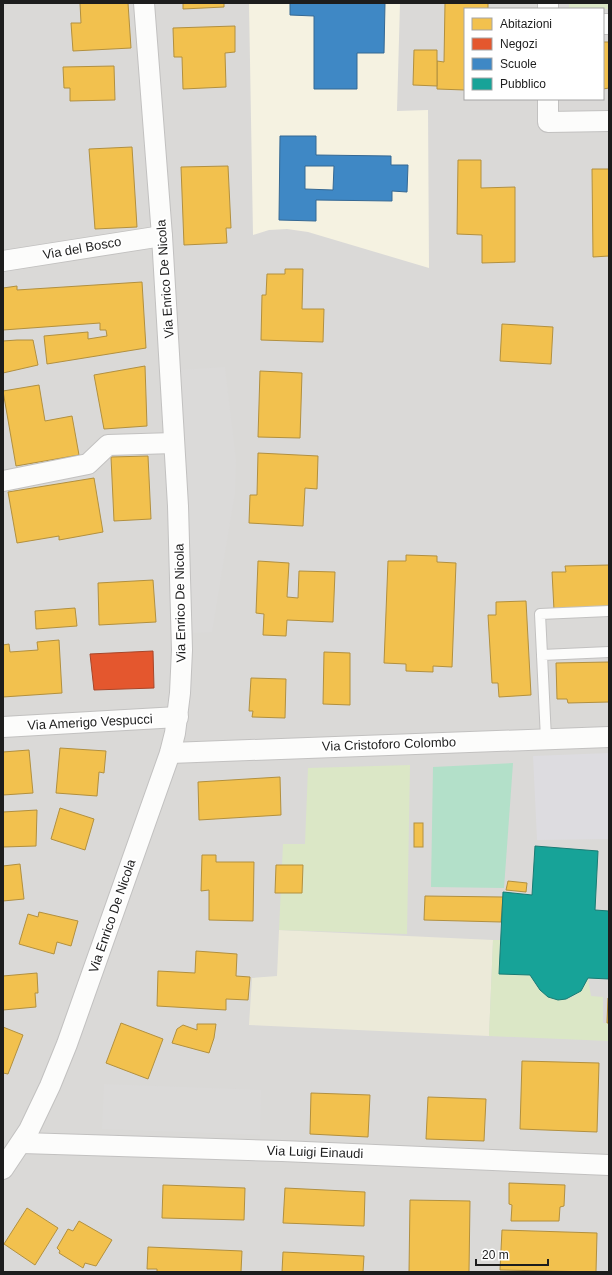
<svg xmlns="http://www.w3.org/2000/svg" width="612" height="1275" font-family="Helvetica,sans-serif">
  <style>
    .residential { fill: #dad9d7; fill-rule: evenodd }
    .education { fill: #f5f2e1 }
    .farmland { fill: #ecead9 }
    .grass { fill: #dbe7c6 }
    .pitch { fill: #b3e0c9 }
    .parking { fill: #dbdad9 }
    .plaza { fill: #dddce0 }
    .homes { fill: #f2c14e; stroke: #b2903f }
    .shops { fill: #e4572e; stroke: #a84629 }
    .schools { fill: #3f88c5; stroke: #356893; fill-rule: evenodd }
    .public { fill: #17a398; stroke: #197b73 }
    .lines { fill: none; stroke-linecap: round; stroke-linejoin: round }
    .lane-casing { stroke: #c2c1c0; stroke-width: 12 }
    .street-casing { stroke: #c2c1c0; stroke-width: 22 }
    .lane { stroke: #fcfcfb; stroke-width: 10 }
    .street { stroke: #fcfcfb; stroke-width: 20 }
    .labels { text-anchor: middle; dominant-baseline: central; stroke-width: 4; stroke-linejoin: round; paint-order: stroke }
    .street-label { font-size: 13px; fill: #1d1d1d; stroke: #fff }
  </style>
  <rect width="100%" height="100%" fill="#ebe9e6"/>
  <!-- residential -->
  <path class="residential" d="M3,3H609V1272H3ZM465,9H603V99H465Z"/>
  <!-- education -->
  <path class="education" d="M249,3H400L397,111L428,110L429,268L308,232L287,229L269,230L253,235Z"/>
  <!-- farmland -->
  <path class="farmland" d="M279,930L493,940L489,1036L249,1025L252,978L277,976Z"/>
  <!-- grass -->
  <g class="grass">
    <rect x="569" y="3" width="40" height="6"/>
    <path d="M410,765L407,934L279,930L283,844H305L308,768Z"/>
    <path d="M493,940H500L499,974L530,975C533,980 536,987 541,991C560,1008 579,999 588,978L591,996L603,997V1023H609V1041L489,1036Z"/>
  </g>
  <!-- pitch -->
  <path class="pitch" d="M513,763L504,888L431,887L433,767Z"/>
  <!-- parking -->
  <g class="parking">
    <path d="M225,367L236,460L235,493L212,632L192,633L188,505L179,370Z"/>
    <path d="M104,1084L261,1090L260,1135L102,1129Z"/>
  </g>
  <!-- plaza -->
  <path class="plaza" d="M609,753V839L537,840L533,756Z"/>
  <!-- homes -->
  <g class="homes">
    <path d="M80,3H128L131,48L73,51L71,23H81Z"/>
    <path d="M183,3H224V7L183,9Z"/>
    <path d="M445,3H488V9H465V90L437,89V61L444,62Z"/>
    <path d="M235,26V52L225,53L226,87L183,89L182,57H174L173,28Z"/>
    <path d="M603,42H609V88L603,89Z"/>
    <path d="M414,50H437V86L413,85Z"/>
    <path d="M114,66L115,100L70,101V88H64L63,67Z"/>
    <path d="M132,147L137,227L95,229L89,149Z"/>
    <path d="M458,160H481V188L515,187V262L482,263V235L457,234Z"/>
    <path d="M228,166L231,228H226L227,243L184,245L181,167Z"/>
    <path d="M592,169H609V256L593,257Z"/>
    <path d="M285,269H303L302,309H324L323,342L261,340L262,295H266L267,274H285Z"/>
    <path d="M142,282L146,348L47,364L44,336L88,332V339L107,336L106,330H100V323L3,330V288L17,286V290Z"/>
    <path d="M502,324L553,327L551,364L500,361Z"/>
    <path d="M17,340H33L38,365L3,373V341Z"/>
    <path d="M145,366L147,426L104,429L94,375Z"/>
    <path d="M260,371L302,373L300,438L258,437Z"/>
    <path d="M39,385L45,421L72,416L79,455L16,466L3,391Z"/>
    <path d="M258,453L318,456L317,489L305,488L303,526L249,523L250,495H257Z"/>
    <path d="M148,456L151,519L114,521L111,457Z"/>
    <path d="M94,478L103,532L59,540V536L17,543L8,492Z"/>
    <path d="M406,555L437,556V562L456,563L452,667L433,666V672L406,671V664L384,663L388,561H406Z"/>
    <path d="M258,561L289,563L287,597L298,598L299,571L335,572L333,622L287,620L286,636L263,635L264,614L256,613Z"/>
    <path d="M609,565V608L554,610L552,572H566L565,566Z"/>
    <path d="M153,580L156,622L99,625L98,583Z"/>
    <path d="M526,601L531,695L499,697L498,683H492L488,615H496V602Z"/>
    <path d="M75,608L77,626L36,629L35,611Z"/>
    <path d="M59,640L62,693L3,697V645L9,644L10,652L38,650L37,642Z"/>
    <path d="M324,652L350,653V705L323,704Z"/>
    <path d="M609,662V702L568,703L567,699H557L556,663Z"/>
    <path d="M251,678L286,679L285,718L252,717L253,711H249Z"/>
    <path d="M60,748L106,751L104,773L99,772L97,796L56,793Z"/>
    <path d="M29,750L33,793L3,795V752Z"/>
    <path d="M280,777L281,815L199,820L198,782Z"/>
    <path d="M60,808L94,819L85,850L51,839Z"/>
    <path d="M37,810L36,846L3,847V812Z"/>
    <rect x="414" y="823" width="9" height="24"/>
    <path d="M202,855H216V862H254L253,921L209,920V890L201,891Z"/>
    <path d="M20,864L24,899L3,901V866Z"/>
    <path d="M276,865H303L302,893H275Z"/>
    <path d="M508,881L527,883L526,892L506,890Z"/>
    <path d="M425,896L503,897L501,922L424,920Z"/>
    <path d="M39,912L78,921L71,946L57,942L54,954L19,944L28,914L38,917Z"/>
    <path d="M196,951L237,954L236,976L250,977L248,1000L226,999V1010L157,1006L158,971L195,973Z"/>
    <path d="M37,973L38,993H35L36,1007L3,1010V976Z"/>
    <path d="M608,998H609V1023H607Z"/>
    <path d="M121,1023L163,1039L148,1079L106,1063Z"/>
    <path d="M197,1024H216L214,1038L209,1053L172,1043L177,1029L183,1025L197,1030Z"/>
    <path d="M3,1027L23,1035L8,1074L3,1073Z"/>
    <path d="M522,1061L599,1063L597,1132L520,1129Z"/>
    <path d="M311,1093L370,1095L368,1137L310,1134Z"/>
    <path d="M428,1097L486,1099L484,1141L426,1139Z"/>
    <path d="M509,1183L565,1185L564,1206L560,1207L559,1221H511L512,1205L509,1204Z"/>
    <path d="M163,1185L245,1188L244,1220L162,1218Z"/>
    <path d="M285,1188L365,1192L364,1226L283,1223Z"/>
    <path d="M410,1200L470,1201L469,1272H409Z"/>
    <path d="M27,1208L58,1228L35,1265L4,1244Z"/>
    <path d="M79,1221L112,1240L96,1266L85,1263L83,1268L59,1253L60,1251L57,1248L68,1229L73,1231Z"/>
    <path d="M502,1230L597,1233L596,1272L500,1270Z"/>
    <path d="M148,1247L242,1251L241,1272H157V1269H147Z"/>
    <path d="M283,1252L364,1256L363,1272H282Z"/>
  </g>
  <!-- shops -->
  <path class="shops" d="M153,651L154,688L94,690L90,654Z"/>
  <!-- schools -->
  <g class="schools">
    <path d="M290,3H385L384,53H357V89H314V16L290,15Z"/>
    <path d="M280,136H316V155L391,156V165H408L407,192L392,191V201L316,200V221L279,220ZM305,166H334L333,190L305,189Z"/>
  </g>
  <!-- public -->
  <path class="public" d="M535,846L598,851L595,910L609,911V979L588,978L581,991L566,999L558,1000L548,997L540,990L530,975L499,974L503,892L532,895Z"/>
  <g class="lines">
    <defs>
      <g id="lane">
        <path d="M542,655L540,614L609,611"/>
        <path d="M546,739L542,655L609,652"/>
      </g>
      <g id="street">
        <path d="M548,9V3"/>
        <path d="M603,24H609"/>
        <path d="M548,99V122L609,121"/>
        <path d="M3,261L162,236"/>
        <path d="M3,481L88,464L108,445L174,443"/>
        <path d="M3,727L178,717"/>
        <path d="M170,753L609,737"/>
        <path d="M22,1143L282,1151L609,1165"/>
        <path d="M3,1169L29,1130L50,1086L67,1044L170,753L175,733L180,693L182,650L178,506L162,236L144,3"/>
      </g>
    </defs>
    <!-- lane casing -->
    <use href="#lane" class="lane-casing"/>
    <!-- street casing -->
    <use href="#street" class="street-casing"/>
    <!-- lane -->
    <use href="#lane" class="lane"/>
    <!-- street -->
    <use href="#street" class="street"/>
  </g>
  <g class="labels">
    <!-- street labels -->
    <g class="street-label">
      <text transform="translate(82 248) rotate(-10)">Via del Bosco</text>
      <text transform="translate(165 279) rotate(-94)">Via Enrico De Nicola</text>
      <text transform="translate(180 603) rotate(-91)">Via Enrico De Nicola</text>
      <text transform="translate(90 722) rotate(-3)">Via Amerigo Vespucci</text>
      <text transform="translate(389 744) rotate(-2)">Via Cristoforo Colombo</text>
      <text transform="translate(112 916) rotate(-71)">Via Enrico De Nicola</text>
      <text transform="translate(315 1152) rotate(2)">Via Luigi Einaudi</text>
    </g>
  </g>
  <!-- border -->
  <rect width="612" height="1275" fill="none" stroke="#1d1d1d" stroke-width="8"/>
  <!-- legend -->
  <rect x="464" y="8" width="140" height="92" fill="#ffffff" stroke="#a5a5a5"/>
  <rect x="472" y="18" width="20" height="12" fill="#f2c14e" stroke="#a5a5a5"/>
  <text x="500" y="28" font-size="12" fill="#1d1d1d">Abitazioni</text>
  <rect x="472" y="38" width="20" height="12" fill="#e4572e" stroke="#a5a5a5"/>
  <text x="500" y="48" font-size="12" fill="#1d1d1d">Negozi</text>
  <rect x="472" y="58" width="20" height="12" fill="#3f88c5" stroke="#a5a5a5"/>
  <text x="500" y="68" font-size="12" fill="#1d1d1d">Scuole</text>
  <rect x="472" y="78" width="20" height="12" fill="#17a398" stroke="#a5a5a5"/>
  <text x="500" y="88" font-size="12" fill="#1d1d1d">Pubblico</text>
  <!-- scale -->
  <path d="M476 1259v6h72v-6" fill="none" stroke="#1d1d1d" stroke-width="2"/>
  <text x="482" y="1259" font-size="12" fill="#1d1d1d" stroke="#ffffff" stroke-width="3" paint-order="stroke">20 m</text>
</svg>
